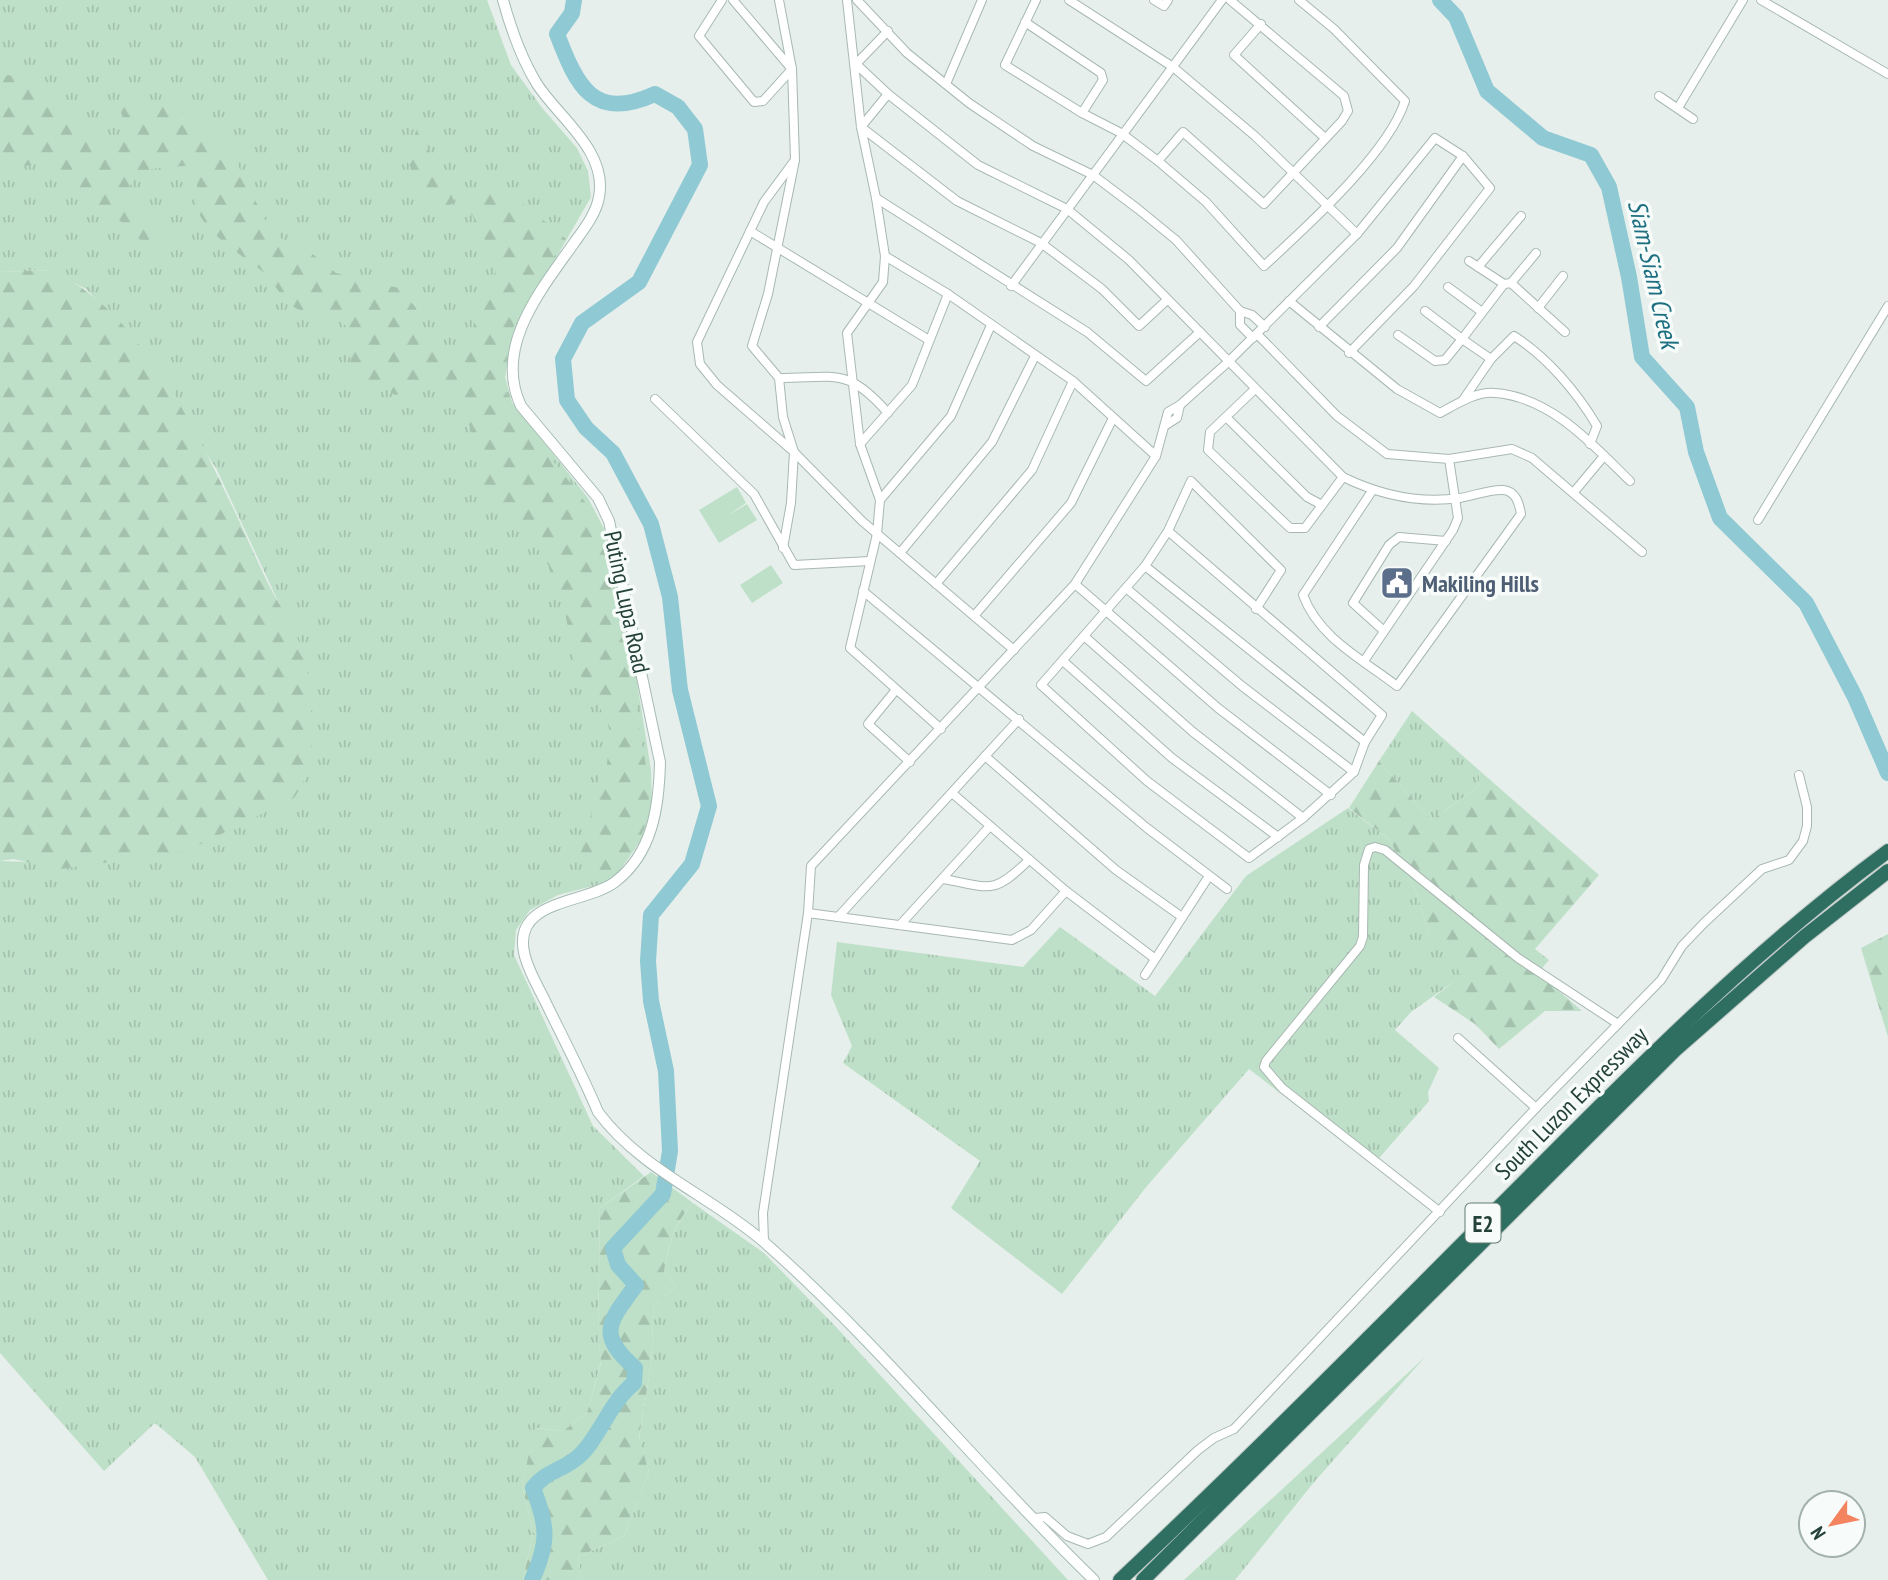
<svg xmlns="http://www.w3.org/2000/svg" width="1888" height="1580" font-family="'PT Sans Narrow',sans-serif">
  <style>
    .grass { fill: url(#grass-tufts) }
    .forest { fill: url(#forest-firs) }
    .pitch { fill: #bfe0c8 }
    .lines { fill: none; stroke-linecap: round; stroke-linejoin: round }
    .river { stroke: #8ec9d4; stroke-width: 16 }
    .street-casing { stroke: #a8b8b2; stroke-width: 10 }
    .secondary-casing { stroke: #a4bbb3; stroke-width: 12 }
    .highway-casing { stroke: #c2cac8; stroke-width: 16 }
    .street { stroke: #fff; stroke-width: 8 }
    .secondary { stroke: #fff; stroke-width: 10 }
    .highway { stroke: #2f6f62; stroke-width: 14 }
    .labels { text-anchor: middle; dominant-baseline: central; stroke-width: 7; stroke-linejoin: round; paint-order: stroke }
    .shield { fill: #f7fbf9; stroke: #637a73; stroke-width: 2 }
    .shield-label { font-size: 23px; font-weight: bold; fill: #24423a }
    .service-label { font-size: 24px; font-weight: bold; fill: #4e5e75; stroke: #f7fbf9; text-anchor: start }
    .street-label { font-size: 24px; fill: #24423a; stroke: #f7fbf9 }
    .water-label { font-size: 26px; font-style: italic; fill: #1c6f80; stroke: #f7fbf9 }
  </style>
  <defs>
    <pattern id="grass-tufts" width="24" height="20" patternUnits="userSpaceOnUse" patternTransform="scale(1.75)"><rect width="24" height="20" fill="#bfe0c8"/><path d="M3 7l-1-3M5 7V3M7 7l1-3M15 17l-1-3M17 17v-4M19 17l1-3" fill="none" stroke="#a4c1ad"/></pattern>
    <pattern id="forest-firs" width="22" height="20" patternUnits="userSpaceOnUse" patternTransform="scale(1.75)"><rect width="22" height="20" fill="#bfe0c8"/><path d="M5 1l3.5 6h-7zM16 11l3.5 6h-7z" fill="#a4c1ad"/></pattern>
  </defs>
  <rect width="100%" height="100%" fill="#e6efeb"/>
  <!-- grass -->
  <g class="grass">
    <path d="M0,0H487L511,65L543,109L577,148L588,171L591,197L513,333L505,377L512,402L588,498L609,538L624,600L651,770L652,808L643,837L612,881L558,895L530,910L516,930L514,955L593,1126L644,1176L600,1208L598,1334L601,1362L587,1413L563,1431L536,1428L522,1484L533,1533L523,1580H268L195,1457L155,1423L104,1471L0,1353V861L30,862L304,657L216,468L115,318L86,289L49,270L0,272Z"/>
    <path d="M1412,711L1480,771L1478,787L1431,820L1379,761Z"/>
    <path d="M1348,808L1390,840L1417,894L1429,934L1463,975L1411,1012L1395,1030L1439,1068L1428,1092L1429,1101L1373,1165L1249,1069L1147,1186L1062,1294L951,1208L980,1161L843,1063L852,1046L831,995L837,942L1023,967L1060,927L1155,996L1246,876Z"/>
    <path d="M693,1203L764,1253L837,1328L1068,1580H582L578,1557L624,1536L649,1472L639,1439L651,1365L654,1305L676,1287L664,1272C669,1244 674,1225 693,1203Z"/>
    <path d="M1425,1357L1315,1481L1235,1580H1184Z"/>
  </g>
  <!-- forest -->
  <g class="forest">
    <path d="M0,75C61,74 73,148 120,142C128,129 123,119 119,106L127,96L139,104L152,100H164L172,105L229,147L265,220L280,238L309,251L336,273L399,288L416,308L425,342L443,356L456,360L469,355C476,338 472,320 476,303C481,286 495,285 497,264L470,211L476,197L494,187C522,199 542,220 566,239L530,292L510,331L504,387L513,410L593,512L604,540L649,782C649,795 649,809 646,822C642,840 619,879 600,883C588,877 581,869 580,856L593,807V792L607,764L610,733L607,720L575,666L561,590L545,559L509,509L489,491L474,487L467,481V475L479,465C475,438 460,370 419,384C410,387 406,394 395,395L379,384L360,380L350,368C356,288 316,333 286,300C277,291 272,279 262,271C245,258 213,237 202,219C190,200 205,183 189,165C166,170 141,162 130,186C127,193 123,199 123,207C140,225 155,209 167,237L158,252L149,250C137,236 128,226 113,216C96,205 77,213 74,184L61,185L57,182V164C40,157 25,173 3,163L0,160Z"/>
    <path d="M418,124L437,170L448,185L454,202L445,210L430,204L407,161Z"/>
    <path d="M50,270C155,315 219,480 265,577C277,603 298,631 305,659C314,700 320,763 294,798L187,851L61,869L13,859L0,861V272Z"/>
    <path d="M1379,761L1431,820L1478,787L1480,771L1599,875L1535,949L1549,960L1538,973L1582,1011H1545L1499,1049L1475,1024L1434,997L1462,975L1429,934L1417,894L1390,840L1349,808Z"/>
    <path d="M1888,934V1037L1861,948Z"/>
    <path d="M651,1172L693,1203C674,1224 669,1244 664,1272L676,1287L654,1305L651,1365L639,1438L649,1472L624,1536L578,1557L582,1580H523L533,1533L522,1484L535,1428L563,1431L587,1413L601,1363L598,1334L600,1208Z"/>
  </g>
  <!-- pitch -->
  <g class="pitch">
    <path d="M737,487L746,503L727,516L747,504L757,520L719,543L699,510Z"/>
    <path d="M771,565L783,583L752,603L740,585Z"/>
  </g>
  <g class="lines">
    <!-- river -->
    <g class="river">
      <path d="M1440,0L1456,17L1487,91L1543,138L1591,155L1609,187L1629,277L1642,357L1687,407L1696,452L1720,518L1806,603L1855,697L1888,773"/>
      <path d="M532,1580C549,1542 548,1526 533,1488C547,1470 562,1471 578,1457C599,1439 609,1403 634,1383L635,1368C596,1334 609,1322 636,1285L618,1265L613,1248L663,1194L670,1151L666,1071L651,1001L648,961L651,915L692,864L709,806L680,690L670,597L651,524L613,453L586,428L567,400L563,359L582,323L639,282L700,165L695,129L678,107L655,94C593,122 577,86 557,34L572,13L574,0"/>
    </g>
    <defs>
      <g id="street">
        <path d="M722,0L699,36L754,102L763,101L792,69"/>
        <path d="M733,0L790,67"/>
        <path d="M779,0L792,69L795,160L768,294L752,346L779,378L783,417L794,452L791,503L783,548"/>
        <path d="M847,0L861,127L876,198L885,256L883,282L847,333L860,444L880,500L877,534L850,648L941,729"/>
        <path d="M857,0L907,53L969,103L1033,146L1093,175L1138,209L1176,240L1240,311L1252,315L1265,327"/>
        <path d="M1036,0L1005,65L1082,113L1121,133L1158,161L1206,202L1264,266C1306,227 1388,154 1405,101L1334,29L1299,0"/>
        <path d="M1069,0L1173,67L1255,136L1357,234"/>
        <path d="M1154,0L1164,6L1168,0"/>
        <path d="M1761,0L1888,74"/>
        <path d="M1025,22L1101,73L1103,80L1082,113"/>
        <path d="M1261,24L1234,55L1325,138"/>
        <path d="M856,64L888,94L978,165L1067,209L1129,260L1343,477C1380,495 1418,504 1460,498C1473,496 1490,489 1503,490C1516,491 1519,503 1521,514L1397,686C1362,659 1319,638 1303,595L1372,491"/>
        <path d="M856,64L888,31"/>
        <path d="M946,84L982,0"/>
        <path d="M1659,96L1693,119"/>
        <path d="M1678,108L1743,0"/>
        <path d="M861,127L957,201L1041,243L1102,289L1139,326L1167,300"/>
        <path d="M861,127L888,94"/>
        <path d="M795,160L764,202L697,342L700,364L717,385L794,452L862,521L1014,650"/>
        <path d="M1158,161L1183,132L1264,204L1342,121L1348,111L1344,96L1230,0"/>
        <path d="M876,198L1087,332L1146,381L1200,332"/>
        <path d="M750,231L929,340"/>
        <path d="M885,256L948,294L1073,381L1156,456"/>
        <path d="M1478,267L1521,216"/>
        <path d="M1511,283L1536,253"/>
        <path d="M1504,284L1511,283L1565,332"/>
        <path d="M1011,286L1222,0"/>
        <path d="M1448,287L1482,312"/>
        <path d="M1289,301L1397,389L1440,413C1455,405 1476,391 1495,393C1551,397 1593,445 1630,481"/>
        <path d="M1538,308L1563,276"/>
        <path d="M1240,311V325L1253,338"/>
        <path d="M1425,311L1462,339L1504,284L1469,261"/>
        <path d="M1319,327L1397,248L1463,156"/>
        <path d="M1257,334L1337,416L1387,454L1449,459L1512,449L1532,458L1642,552"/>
        <path d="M1398,335L1435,361L1445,360L1462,339L1491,359"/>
        <path d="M779,378C835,378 847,366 888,413"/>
        <path d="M1254,390L1210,432L1208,450L1290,528H1305L1343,477"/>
        <path d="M655,399L754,494L794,565L870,561"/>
        <path d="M1463,400L1491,359L1514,336C1547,357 1577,392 1597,426L1590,444"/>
        <path d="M1226,417L1307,497L1322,505"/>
        <path d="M1166,425L1177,418L1180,405"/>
        <path d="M860,444L912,385L948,294"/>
        <path d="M1574,492L1604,456"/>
        <path d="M880,500L951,416L991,325"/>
        <path d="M1758,520L1888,306"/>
        <path d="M1168,531L1382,715L1365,742L1354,772L1303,818L1249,858L1147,781L1041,685L1145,566L1168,531L1191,481L1281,570L1256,609"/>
        <path d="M900,553L992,442L1035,356"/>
        <path d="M1145,566L1365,742"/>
        <path d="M936,584L1032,470L1073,381"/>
        <path d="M1075,584L1218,708L1331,795"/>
        <path d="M1126,588L1242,686L1354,772"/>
        <path d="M863,591L1147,828L1227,889"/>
        <path d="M974,616L1071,503L1113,418"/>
        <path d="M1384,631L1353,603L1389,545L1399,537L1446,541"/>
        <path d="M1084,636L1193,732L1303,818"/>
        <path d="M1063,661L1172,758L1278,837"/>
        <path d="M1364,661L1453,530L1458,518L1449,459"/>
        <path d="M895,691L868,724L910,762"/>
        <path d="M985,756L1116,870L1182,917"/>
        <path d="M952,793L1066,891L1154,958"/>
        <path d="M944,879C991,888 993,895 1029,860"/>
        <path d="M808,913L811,866L1075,584L1156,456L1168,412L1180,405L1227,363L1357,234L1435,138L1463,156L1490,188L1414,286L1349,353"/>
        <path d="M838,917L1019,719"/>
        <path d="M900,925L990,826"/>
        <path d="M1145,975L1209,876"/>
        <path d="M1536,1108L1661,980L1682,946L1704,923L1762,869L1789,860L1803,841L1807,826V807L1799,775"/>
        <path d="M1440,1212L1282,1088L1264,1067L1266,1061L1360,946L1363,937L1364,865L1369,849L1375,847L1385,850L1518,958L1618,1024"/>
        <path d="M764,1242L763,1213L808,913L1012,940L1031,930L1066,891"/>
        <path d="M1035,1518L1045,1517L1067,1536L1088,1544L1106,1537L1198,1450L1214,1438L1234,1429L1536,1108L1458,1038"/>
      </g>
      <path id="secondary" d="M503,0C511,29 521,58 537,84C558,117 608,151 599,197C596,214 584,229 574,243C541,290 493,347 521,406L598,498L609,521L660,762C659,806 653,853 615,882C586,904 513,899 524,952C527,969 538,986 545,1001C563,1038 582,1074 598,1112C641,1170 711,1196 764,1242C882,1346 981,1471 1094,1580"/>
      <g id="highway">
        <path d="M1120,1580C1252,1456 1379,1327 1507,1199C1628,1077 1749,954 1888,851"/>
        <path d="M1143,1580L1675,1050L1804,937L1888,871"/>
      </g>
    </defs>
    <!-- street casing -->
    <use href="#street" class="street-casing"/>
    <!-- secondary casing -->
    <use href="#secondary" class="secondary-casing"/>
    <!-- highway casing -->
    <use href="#highway" class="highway-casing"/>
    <!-- street -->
    <use href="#street" class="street"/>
    <!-- secondary -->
    <use href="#secondary" class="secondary"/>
    <!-- highway -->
    <use href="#highway" class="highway"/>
  </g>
  <!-- icons -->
  <defs>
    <symbol id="civic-square" viewBox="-11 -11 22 22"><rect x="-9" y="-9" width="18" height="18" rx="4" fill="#5c6f8a" stroke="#f7fbf9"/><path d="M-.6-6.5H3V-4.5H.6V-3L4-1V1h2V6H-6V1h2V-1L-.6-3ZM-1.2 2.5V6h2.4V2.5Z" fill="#fff"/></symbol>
  </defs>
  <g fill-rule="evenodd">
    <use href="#civic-square" x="1378" y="564" width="38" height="38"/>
  </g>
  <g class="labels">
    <!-- shield labels -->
    <rect class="shield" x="1465.5" y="1203.5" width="35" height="39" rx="5"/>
    <g class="shield-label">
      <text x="1483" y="1223">E2</text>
    </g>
    <!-- service labels -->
    <g class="service-label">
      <text x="1422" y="583">Makiling Hills</text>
    </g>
    <!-- street labels -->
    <g class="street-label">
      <text transform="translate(627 602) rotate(78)">Puting Lupa Road</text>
      <text transform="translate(1571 1103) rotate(-45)">South Luzon Expressway</text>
    </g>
    <!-- water labels -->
    <g class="water-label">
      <text transform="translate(1654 274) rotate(77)">Siam-Siam Creek</text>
    </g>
  </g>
  <!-- north arrow -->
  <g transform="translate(1832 1524) rotate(237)"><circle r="33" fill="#f7fbf9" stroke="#a3b1ad" stroke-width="2"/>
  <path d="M0-5L12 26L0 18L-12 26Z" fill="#f4845f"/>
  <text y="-10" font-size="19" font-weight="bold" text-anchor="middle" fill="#24423a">N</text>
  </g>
</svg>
